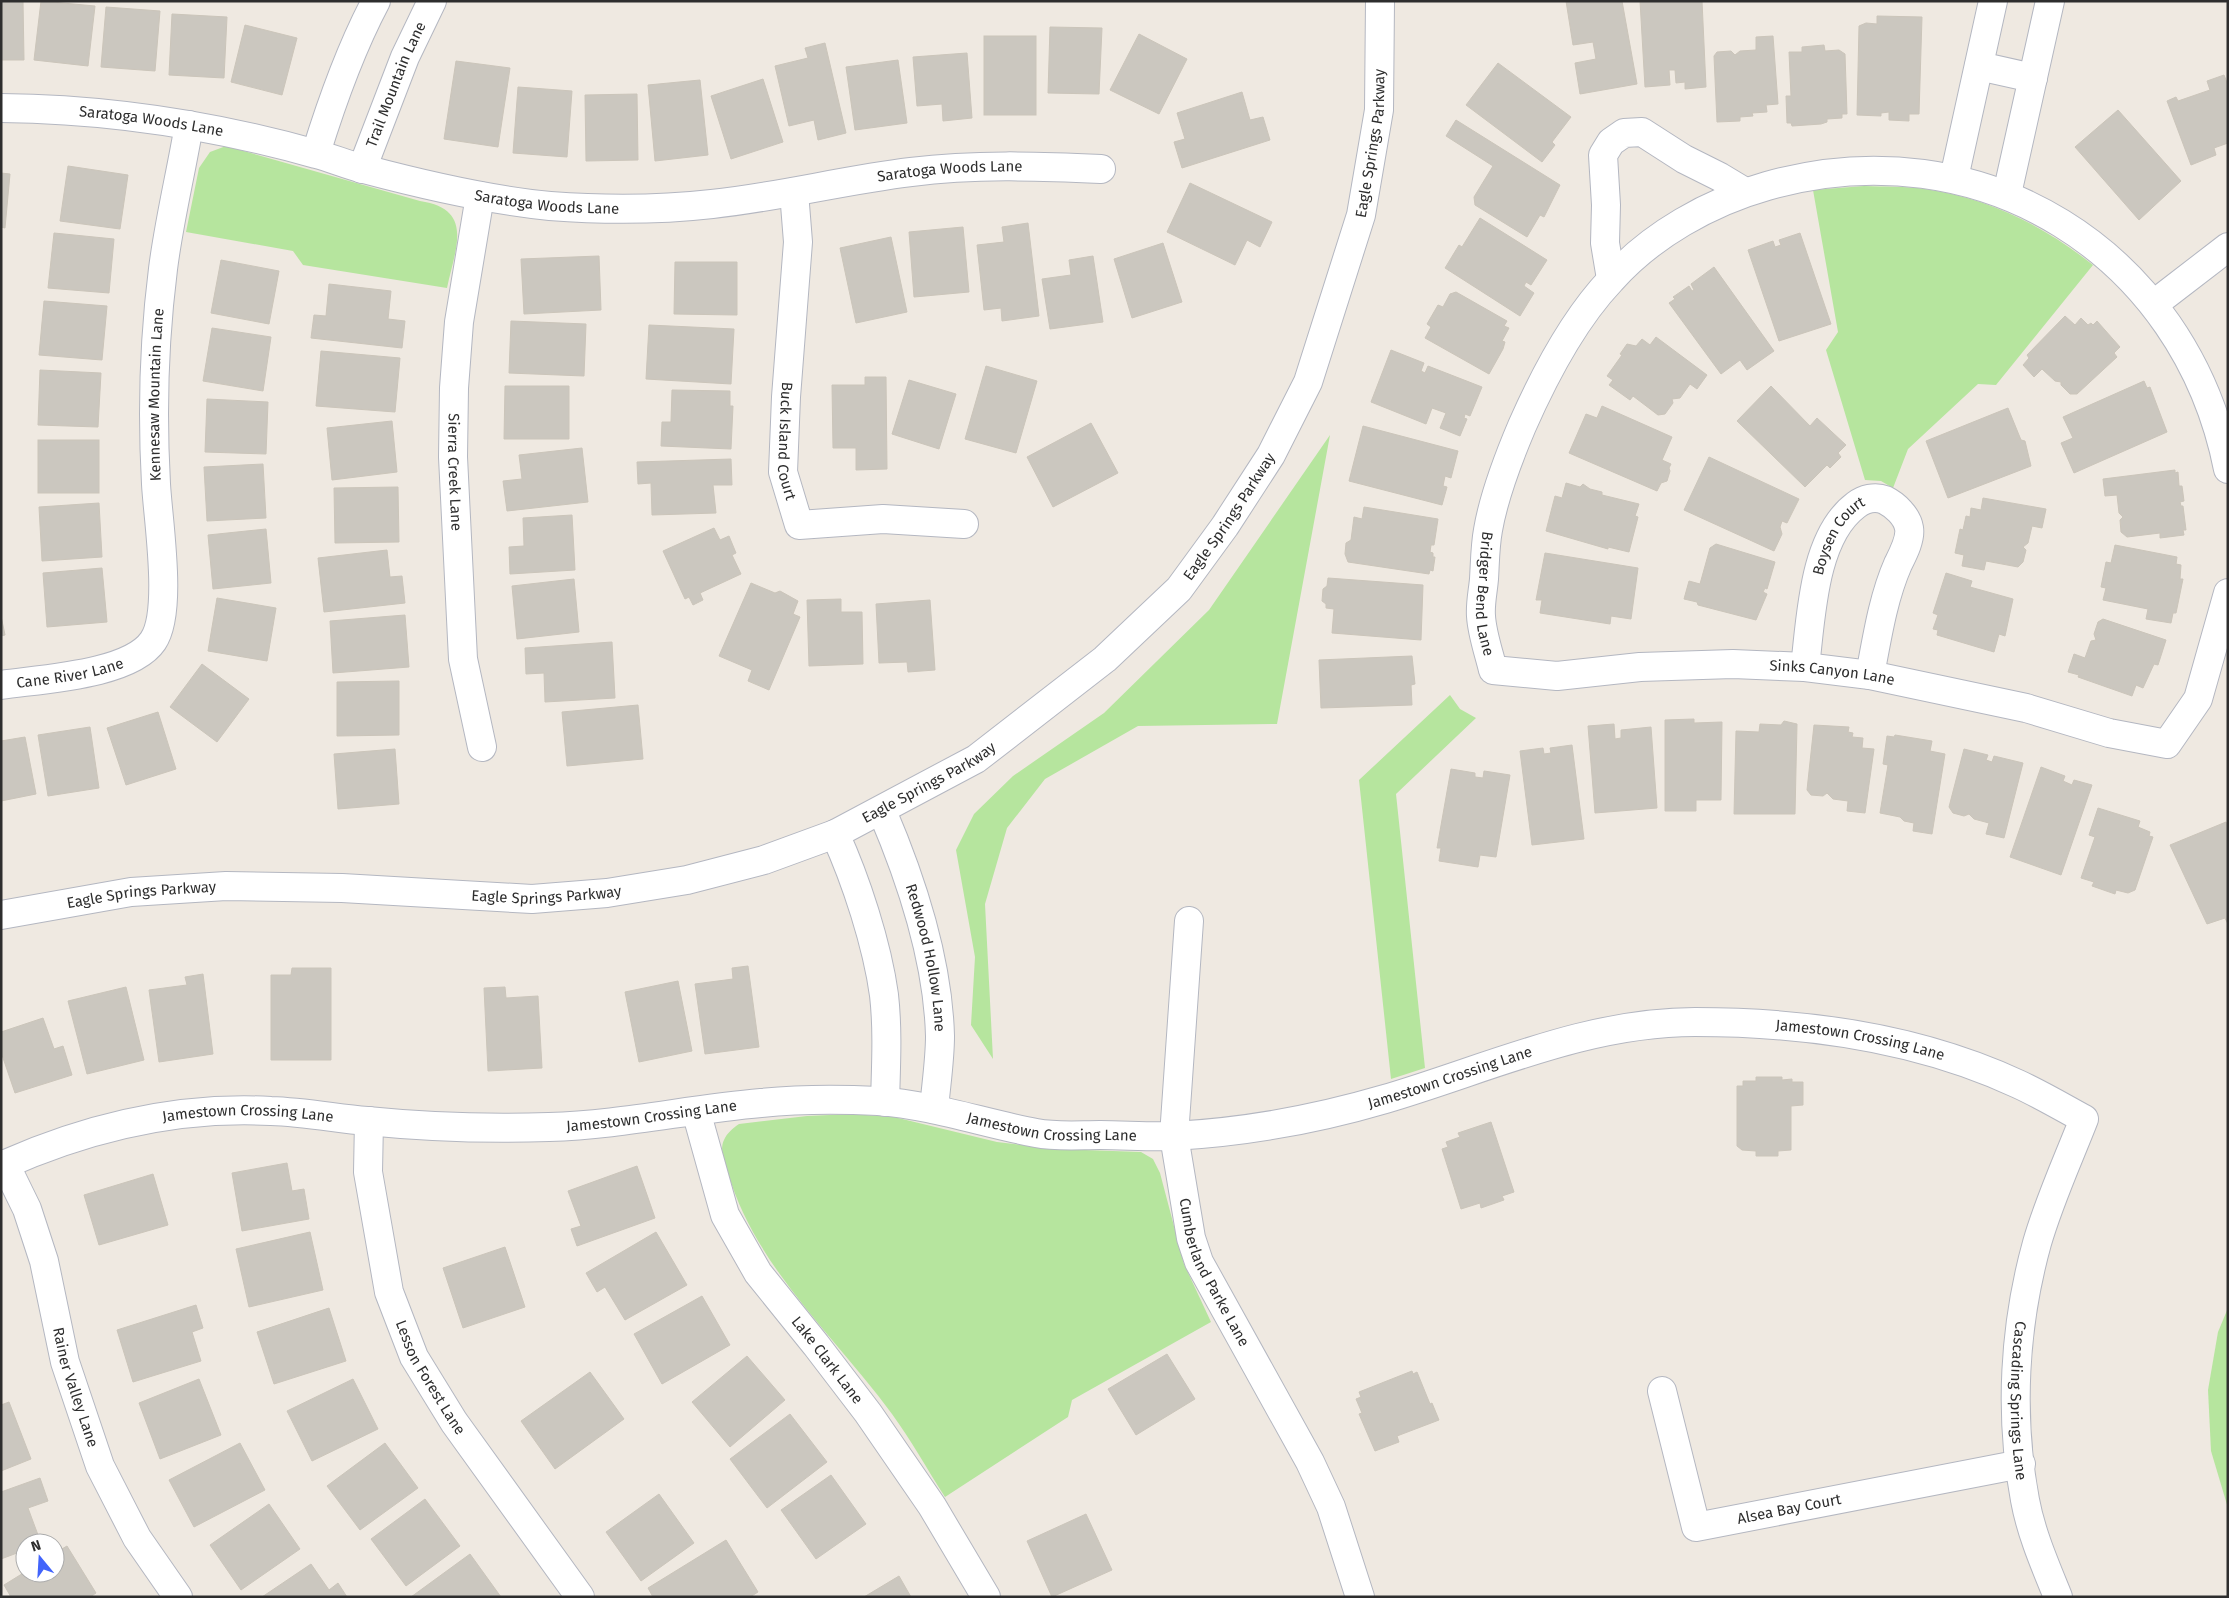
<svg xmlns="http://www.w3.org/2000/svg" width="2229" height="1598" font-family="'Fira Sans',sans-serif">
  <style>
    .green { fill: #b6e59e }
    .building { fill: #cbc7bf; stroke: #cbc5ba }
    .lines { fill: none; stroke-linecap: round; stroke-linejoin: round }
    .minor-casing { stroke: #b4b7c1; stroke-width: 30 }
    .minor { stroke: #fff; stroke-width: 28 }
    .labels { text-anchor: middle; dominant-baseline: central; stroke-width: 4.5; stroke-linejoin: round; paint-order: stroke }
    .street-label { font-size: 15px; fill: #2e2e2e; stroke: #fff }
  </style>
  <rect width="100%" height="100%" fill="#efe9e1"/>
  <!-- green -->
  <g class="green">
    <path d="M226,146L420,201C475,209 455,249 447,288L303,265L293,251L186,232L199,168L210,152Z"/>
    <path d="M1864,186C1884,187 1905,186 1925,189C1989,198 2044,226 2093,265L1996,385L1978,384L1908,449L1893,488L1881,481L1865,480L1826,350L1838,332L1813,190Z"/>
    <path d="M1330,435L1277,724L1138,726L1045,779L1007,828L985,904L993,1059L971,1025L975,957L956,850L974,814L1013,776L1104,713L1209,610Z"/>
    <path d="M1450,695L1460,709L1476,718L1396,794L1425,1068L1391,1079L1359,780Z"/>
    <path d="M852,1114L894,1117L997,1142L1057,1149L1141,1152L1153,1159L1160,1173L1184,1264L1211,1322L1072,1400L1068,1417L945,1497C927,1469 911,1440 892,1414C835,1336 756,1268 728,1173C725,1164 719,1150 724,1140C727,1133 733,1128 739,1124L807,1116Z"/>
    <path d="M2228,1308V1508L2211,1451L2208,1390L2218,1332Z"/>
  </g>
  <!-- building -->
  <g class="building">
    <path d="M1,1H23L24,60H1Z"/>
    <path d="M41,1L95,6L88,66L34,60Z"/>
    <path d="M1566,1H1622L1637,84L1580,94L1575,63L1596,59L1593,42L1573,45Z"/>
    <path d="M1640,1H1702L1706,87L1685,89V82L1676,83L1675,70H1669L1670,85L1645,87Z"/>
    <path d="M106,7L160,11L155,71L101,67Z"/>
    <path d="M172,14L227,17L224,78L169,75Z"/>
    <path d="M1877,16L1922,17L1919,114H1909V121L1889,120V112L1881,113V116L1857,115L1859,26L1866,23L1877,24Z"/>
    <path d="M245,25L297,38L282,95L231,82Z"/>
    <path d="M1050,27L1102,28L1099,94L1048,93Z"/>
    <path d="M1139,34L1187,59L1159,114L1110,90Z"/>
    <rect x="984" y="36" width="52" height="79"/>
    <path d="M1773,36L1778,104L1766,105L1767,112L1752,113L1753,116L1740,117V121L1717,122L1714,56L1717,52L1731,51L1735,55L1740,51L1756,50V37Z"/>
    <path d="M825,43L846,133L818,140L814,120L789,126L775,66L808,58L805,48Z"/>
    <path d="M1824,45L1825,51L1839,50L1845,54L1847,114H1842V118L1827,119V122L1821,124L1792,126L1791,123H1787L1786,96H1791L1789,52H1802V47Z"/>
    <path d="M967,53L972,118L943,121L942,104L917,106L913,57Z"/>
    <path d="M898,60L907,123L855,130L846,67Z"/>
    <path d="M456,61L510,68L498,147L444,139Z"/>
    <path d="M1498,63L1571,117L1552,142L1555,145L1542,162L1466,105Z"/>
    <path d="M2224,75L2228,85V143L2214,148L2216,155L2191,165L2167,101L2176,97L2178,101L2210,90L2207,81Z"/>
    <path d="M763,79L783,142L731,159L711,96Z"/>
    <path d="M700,80L708,155L655,161L648,85Z"/>
    <path d="M518,87L572,91L567,157L513,153Z"/>
    <path d="M1242,92L1250,120L1263,117L1270,140L1182,168L1174,142L1185,139L1177,113Z"/>
    <path d="M637,94L638,160L586,161L585,95Z"/>
    <path d="M2118,110L2181,181L2139,220L2075,147Z"/>
    <path d="M1456,120L1560,185L1544,217L1540,215L1527,237L1475,205L1474,197L1493,166L1446,136Z"/>
    <path d="M68,166L128,175L120,229L60,221Z"/>
    <path d="M1,173L10,174L5,228L1,227Z"/>
    <path d="M1190,183L1272,222L1260,247L1247,240L1235,265L1167,232Z"/>
    <path d="M1480,218L1547,260L1531,285L1526,282L1524,286L1534,293L1520,316L1445,268L1459,245L1462,247Z"/>
    <path d="M1028,223L1039,316L1002,321L1001,308L984,310L977,245L1004,242L1002,227Z"/>
    <path d="M963,227L969,292L914,297L909,232Z"/>
    <path d="M54,233L114,239L109,293L48,288Z"/>
    <path d="M1800,233L1831,324L1779,341L1748,250L1773,241L1775,247L1781,245L1779,240Z"/>
    <path d="M891,237L907,312L856,323L840,248Z"/>
    <path d="M1163,243L1182,302L1132,318L1114,259Z"/>
    <path d="M599,256L601,310L524,314L521,259Z"/>
    <path d="M1093,256L1103,322L1050,329L1042,279L1071,275L1069,260Z"/>
    <path d="M221,260L279,271L269,324L211,313Z"/>
    <path d="M675,262H737V315L674,314Z"/>
    <path d="M1714,267L1774,351L1747,370L1740,360L1721,374L1669,303L1675,299L1673,297L1689,286L1692,291L1694,290L1691,284Z"/>
    <path d="M329,284L391,291L388,319L405,321L402,348L311,338L314,315L326,316Z"/>
    <path d="M1456,292L1507,321L1504,326L1509,328L1502,341L1505,342L1503,349L1489,374L1425,338L1431,327L1427,324L1438,305L1443,307L1450,294Z"/>
    <path d="M44,301L107,306L102,360L39,355Z"/>
    <path d="M2065,316L2075,325L2081,318L2088,325L2091,323L2093,325L2097,321L2120,347L2114,353L2117,357L2077,394H2070L2061,385V382L2055,381L2042,369L2034,377L2023,365L2029,358L2027,355Z"/>
    <path d="M511,321L586,324L584,376L509,373Z"/>
    <path d="M649,325L734,329L731,384L646,379Z"/>
    <path d="M212,328L271,337L263,391L203,381Z"/>
    <path d="M1656,337L1707,375L1697,389L1690,384L1680,398L1672,399L1673,403L1665,414L1658,415L1633,396L1630,400L1609,385L1613,380L1607,376L1622,355L1620,354L1627,344L1636,346L1642,339L1650,345Z"/>
    <path d="M1391,350L1424,363L1421,371L1425,373L1428,366L1482,387L1470,416L1465,414L1464,418L1467,419L1460,436L1440,428L1446,413L1432,408L1426,424L1371,402Z"/>
    <path d="M321,351L400,358L395,412L316,406Z"/>
    <path d="M986,366L1037,381L1016,453L965,439Z"/>
    <path d="M40,370L101,373L98,427L38,425Z"/>
    <path d="M865,377H886L887,469L856,470V448H833L832,385H865Z"/>
    <path d="M909,380L956,394L939,449L892,434Z"/>
    <path d="M2144,381L2147,388L2150,387L2167,432L2074,473L2061,443L2073,438L2063,417Z"/>
    <path d="M505,386H569V439H504Z"/>
    <path d="M1771,386L1810,426L1817,418L1846,445L1838,453L1841,457L1830,468L1827,465L1805,487L1737,421Z"/>
    <path d="M672,390L730,391V406H733L731,449L661,446L662,422H671Z"/>
    <path d="M207,399L268,402L266,454L205,452Z"/>
    <path d="M1602,406L1672,437L1662,460L1671,464L1669,468L1670,471L1667,481L1661,483L1657,491L1569,453L1586,414L1597,418Z"/>
    <path d="M2008,408L2021,440L2025,441L2031,466L1948,498L1926,441Z"/>
    <path d="M392,421L397,472L332,480L327,428Z"/>
    <path d="M1091,423L1118,473L1053,507L1027,457Z"/>
    <path d="M1363,426L1458,451L1451,478L1445,476L1443,486L1447,487L1442,505L1349,481Z"/>
    <rect x="38" y="440" width="61" height="53"/>
    <path d="M582,448L588,502L507,511L503,481L522,479L519,455Z"/>
    <path d="M1709,457L1799,499L1787,523L1782,521L1780,527L1782,534L1774,551L1684,510Z"/>
    <path d="M731,459L732,485H713L716,513L652,515L651,483L638,484L637,462Z"/>
    <path d="M263,464L266,518L207,521L204,467Z"/>
    <path d="M2175,470V473L2178,472L2179,486H2182L2184,501L2180,502L2181,506H2183L2186,530H2183L2184,535L2160,538V533L2127,537L2121,532L2120,520L2123,517L2119,513L2117,495L2105,496L2103,479Z"/>
    <path d="M1566,483L1580,487L1583,484L1590,489L1602,492V495L1639,504L1635,516L1638,517L1629,552L1608,547V549L1546,531L1555,496L1562,498Z"/>
    <path d="M398,487L399,542L335,543L334,488Z"/>
    <path d="M1983,498L2046,509L2042,528L2032,526L2028,543L2023,547L2026,550L2023,562L2018,567L1986,561L1984,570L1962,566L1964,555L1955,553L1960,529L1963,530L1966,516L1970,517L1971,508L1981,510Z"/>
    <path d="M99,503L102,557L42,561L39,507Z"/>
    <path d="M1364,507L1438,519L1434,545H1431L1430,552L1433,553V557H1435L1433,571L1430,570L1429,574L1348,562L1345,554L1346,543L1351,540L1354,517L1362,519Z"/>
    <path d="M572,515L575,570L510,574L509,547L524,546L523,518Z"/>
    <path d="M714,528L720,540L729,536L736,553L732,555L741,574L700,593L703,600L693,605L689,597L685,599L663,551Z"/>
    <path d="M266,529L271,583L213,589L208,535Z"/>
    <path d="M1716,544L1775,562L1767,589L1765,588L1763,592L1767,594L1756,620L1698,605L1697,602L1684,599L1689,581L1700,584L1710,548Z"/>
    <path d="M2115,545L2177,557L2176,564L2181,565L2180,579H2183L2176,613H2173L2171,623L2146,619L2148,609L2103,600L2106,588L2101,587L2106,562L2111,563Z"/>
    <path d="M387,550L390,577L402,576L405,603L324,612L318,558Z"/>
    <path d="M1545,553L1638,568L1631,619L1611,616L1610,624L1540,613L1542,600H1536Z"/>
    <path d="M102,568L107,622L47,627L43,573Z"/>
    <path d="M1946,573L1972,581L1970,587L2013,599L2005,636L1999,634L1994,652L1937,635L1938,630L1933,629L1938,615L1933,613Z"/>
    <path d="M1328,578L1423,585L1421,640L1332,633L1334,609L1326,608V604L1322,601L1323,589L1327,586Z"/>
    <path d="M574,579L579,632L517,639L512,586Z"/>
    <path d="M751,583L775,593L780,591L798,601L793,614L800,617L769,690L748,681L752,670L719,656Z"/>
    <path d="M217,598L276,608L267,661L208,651Z"/>
    <path d="M841,599V612H862L863,664L809,666L807,600Z"/>
    <path d="M930,600L935,670L908,672L907,662L879,663L876,604Z"/>
    <path d="M405,615L409,667L333,673L330,621Z"/>
    <path d="M1,616L5,635L1,636Z"/>
    <path d="M2103,619L2166,640L2158,665L2154,664L2143,688L2136,685L2132,696L2078,677L2079,675L2068,672L2074,654L2085,658L2091,641L2096,640L2094,634L2098,622Z"/>
    <path d="M612,642L615,698L545,702L544,673L526,674L525,648Z"/>
    <path d="M1412,656L1415,684L1411,685L1412,705L1321,708L1319,660Z"/>
    <path d="M202,664L249,699L217,742L170,707Z"/>
    <path d="M399,681V735L337,736V682Z"/>
    <path d="M638,705L643,759L567,766L562,712Z"/>
    <path d="M158,712L176,769L126,785L107,728Z"/>
    <path d="M1694,719V723L1722,722L1721,800H1696V811H1665V720Z"/>
    <path d="M1784,721L1797,724L1795,814H1734L1736,731L1759,732L1760,724L1781,725Z"/>
    <path d="M1614,724L1615,739L1621,738V730L1651,727L1657,808L1595,813L1588,726Z"/>
    <path d="M1814,725L1849,727L1848,732L1853,733L1852,737L1863,738L1862,748L1874,749L1865,813L1847,811L1848,801L1833,799L1827,793L1823,796L1811,795L1807,790Z"/>
    <path d="M90,727L99,788L48,796L38,735Z"/>
    <path d="M1895,735L1932,741L1930,751L1945,754L1932,834L1913,831L1914,823L1904,821L1900,817L1880,813L1888,765L1883,764L1887,736L1894,737Z"/>
    <path d="M25,737L36,794L1,801V741Z"/>
    <path d="M1572,745L1584,839L1532,845L1520,751L1543,748L1544,754L1551,753L1550,748Z"/>
    <path d="M395,749L399,804L338,809L334,754Z"/>
    <path d="M1964,749L1988,755L1986,760L1992,762L1994,756L2023,763L2004,838L1986,834L1989,823L1974,819L1969,814L1964,816L1953,813L1949,807Z"/>
    <path d="M2041,767L2065,776L2063,781L2072,785L2074,780L2092,785L2061,875L2010,857Z"/>
    <path d="M1451,769L1475,773V777L1483,778L1484,771L1510,775L1496,857L1480,855L1478,867L1439,861L1441,848H1437Z"/>
    <path d="M2098,808L2140,821L2138,827L2150,832L2149,836L2153,837L2135,890L2128,893L2116,890L2115,894L2092,886L2094,882L2081,878L2095,837L2089,835Z"/>
    <path d="M2226,822L2228,827V924L2225,918L2207,924L2170,845Z"/>
    <path d="M748,966L759,1047L705,1054L695,984L733,979L732,968Z"/>
    <path d="M292,968H331V1060H271V975H291Z"/>
    <path d="M203,974L213,1054L159,1062L149,990L187,985L185,977Z"/>
    <path d="M678,981L692,1051L639,1062L625,992Z"/>
    <path d="M126,987L144,1060L87,1074L68,1001Z"/>
    <path d="M505,987L506,998L538,996L542,1068L488,1071L484,988Z"/>
    <path d="M43,1018L54,1049L63,1046L72,1075L15,1093L1,1052V1032Z"/>
    <path d="M1756,1077H1782V1080L1792,1079V1082H1803V1105L1791,1106V1150L1778,1151V1156H1756V1151L1742,1150L1737,1146V1086H1743V1081H1756Z"/>
    <path d="M1491,1122L1514,1192L1502,1196L1504,1200L1481,1208L1480,1203L1461,1209L1442,1149L1448,1147L1446,1142L1460,1137L1458,1133Z"/>
    <path d="M287,1163L292,1191L304,1189L309,1219L242,1231L232,1173Z"/>
    <path d="M637,1166L655,1218L577,1246L571,1229L581,1226L568,1191Z"/>
    <path d="M153,1174L168,1225L99,1245L84,1195Z"/>
    <path d="M310,1232L323,1290L249,1307L236,1249Z"/>
    <path d="M656,1232L687,1285L625,1320L605,1287L597,1292L586,1273Z"/>
    <path d="M505,1247L525,1307L463,1328L443,1268Z"/>
    <path d="M702,1296L730,1345L662,1384L634,1334Z"/>
    <path d="M196,1305L203,1328L192,1332L201,1361L133,1382L117,1330Z"/>
    <path d="M329,1308L346,1361L274,1384L257,1332Z"/>
    <path d="M1167,1354L1195,1399L1136,1435L1108,1389Z"/>
    <path d="M747,1356L785,1400L730,1447L692,1402Z"/>
    <path d="M1412,1371L1413,1374L1417,1372L1430,1404L1432,1403L1439,1420L1397,1436L1399,1442L1375,1451L1359,1414L1362,1413L1356,1399L1361,1397L1359,1392Z"/>
    <path d="M590,1372L624,1419L555,1469L521,1421Z"/>
    <path d="M199,1379L221,1435L160,1459L139,1403Z"/>
    <path d="M353,1379L378,1429L312,1461L287,1411Z"/>
    <path d="M9,1402L31,1459L1,1471V1405Z"/>
    <path d="M790,1414L827,1462L767,1508L730,1459Z"/>
    <path d="M240,1443L265,1490L194,1527L169,1480Z"/>
    <path d="M385,1443L418,1488L360,1530L327,1486Z"/>
    <path d="M831,1475L866,1524L816,1559L781,1510Z"/>
    <path d="M40,1478L48,1501L28,1508L41,1543H25V1550L1,1559V1492Z"/>
    <path d="M659,1494L694,1543L641,1581L606,1532Z"/>
    <path d="M425,1499L460,1546L406,1586L371,1539Z"/>
    <path d="M269,1504L300,1549L241,1590L210,1545Z"/>
    <path d="M1086,1514L1112,1570L1052,1597L1027,1541Z"/>
    <path d="M726,1540L758,1592L750,1597H653L648,1588Z"/>
    <path d="M67,1546L96,1593L90,1597H11L4,1585L25,1572L55,1573V1553Z"/>
    <path d="M470,1554L501,1597H411Z"/>
    <path d="M311,1564L329,1590L338,1583L347,1597H262Z"/>
    <path d="M899,1576L911,1597H864Z"/>
  </g>
  <g class="lines">
    <defs>
      <g id="minor">
        <path d="M1979,66L2033,78"/>
        <path id="s1" d="M1,108C108,109 213,125 316,154C332,158 347,165 364,169C424,185 488,200 550,206C603,210 659,210 712,204C779,197 844,180 911,172C974,164 1038,166 1101,169"/>
        <path d="M316,153C332,101 350,50 376,1"/>
        <path id="s2" d="M362,169L405,57L432,1"/>
        <path d="M1954,178L1993,1"/>
        <path id="s3" d="M794,192L798,242L786,397L783,472L799,525L883,519L964,524"/>
        <path d="M2007,194L2050,1"/>
        <path id="s4" d="M480,196L459,322L454,388L453,457L463,659L482,747"/>
        <path d="M1611,279L1605,243L1606,205L1603,155L1611,142L1624,133L1642,132L1684,159L1720,177L1745,192"/>
        <path d="M2154,304L2228,247"/>
        <path id="s5" d="M2228,469C2185,252 1980,125 1767,186C1710,202 1651,235 1611,280C1573,320 1544,376 1522,426C1508,459 1494,495 1488,530C1485,546 1485,563 1484,579C1483,591 1480,604 1481,616C1482,634 1489,653 1493,670L1557,676L1640,667L1733,664L1805,667L1870,675L2026,708L2109,733L2167,744L2198,699L2228,593"/>
        <path id="s6" d="M1805,667C1811,618 1813,537 1856,505C1864,499 1875,496 1885,500C1895,505 1907,516 1909,528C1911,539 1903,554 1898,564C1883,598 1877,638 1870,675"/>
        <path id="s7" d="M1,685C41,679 130,675 153,641C173,612 158,521 156,484C152,413 154,340 163,269C169,221 181,173 189,125"/>
        <path id="s8" d="M882,811C912,881 938,959 940,1036C940,1060 936,1085 934,1109"/>
        <path d="M835,834C856,880 877,944 884,995C888,1030 886,1066 885,1102"/>
        <path id="s9" d="M1,915L131,892L226,886L342,888L532,899L607,893L687,880L764,860L835,834L976,759L1105,659L1179,589L1225,526L1271,455L1308,382L1361,215L1379,110L1380,1"/>
        <path id="s10" d="M1189,921L1174,1136L1191,1238L1199,1262L1310,1462L1331,1507L1360,1597"/>
        <path id="s11" d="M696,1111L725,1215L758,1273L816,1345L868,1413L932,1506L986,1597"/>
        <path id="s12" d="M369,1121L368,1172L389,1292L414,1357L454,1422L580,1597"/>
        <path id="s13" d="M5,1164L27,1209L44,1261L65,1362L100,1466L137,1538L178,1597"/>
        <path id="s14" d="M1,1166C86,1128 178,1106 271,1111C303,1112 335,1118 367,1121C427,1127 488,1129 549,1127C620,1125 690,1109 761,1103C800,1099 839,1099 878,1101C932,1105 983,1123 1036,1133C1056,1137 1079,1135 1100,1135C1124,1135 1150,1137 1174,1136C1246,1132 1317,1119 1385,1099C1487,1069 1586,1022 1695,1022C1805,1022 1917,1037 2018,1084C2040,1094 2062,1107 2084,1119C2068,1160 2049,1201 2037,1243C2014,1326 2009,1415 2025,1500C2031,1533 2045,1565 2058,1597"/>
        <path id="s15" d="M1662,1391L1696,1527L2021,1464"/>
      </g>
    </defs>
    <!-- minor casing -->
    <use href="#minor" class="minor-casing"/>
    <!-- minor -->
    <use href="#minor" class="minor"/>
  </g>
  <g class="labels">
    <!-- street labels -->
    <g class="street-label">
      <text stroke="none"><textPath href="#s2" startOffset="91">Trail Mountain Lane</textPath></text>
      <text stroke="none"><textPath href="#s1" startOffset="151">Saratoga Woods Lane</textPath></text>
      <text stroke="none"><textPath href="#s9" startOffset="1762">Eagle Springs Parkway</textPath></text>
      <text stroke="none"><textPath href="#s1" startOffset="962">Saratoga Woods Lane</textPath></text>
      <text stroke="none"><textPath href="#s1" startOffset="556">Saratoga Woods Lane</textPath></text>
      <text stroke="none"><textPath href="#s7" startOffset="410">Kennesaw Mountain Lane</textPath></text>
      <text stroke="none"><textPath href="#s3" startOffset="250">Buck Island Court</textPath></text>
      <text stroke="none"><textPath href="#s4" startOffset="278">Sierra Creek Lane</textPath></text>
      <text stroke="none"><textPath href="#s9" startOffset="1358">Eagle Springs Parkway</textPath></text>
      <text stroke="none"><textPath href="#s6" startOffset="138">Boysen Court</textPath></text>
      <text stroke="none"><textPath href="#s5" startOffset="1141">Bridger Bend Lane</textPath></text>
      <text stroke="none"><textPath href="#s7" startOffset="70">Cane River Lane</textPath></text>
      <text stroke="none"><textPath href="#s5" startOffset="1559">Sinks Canyon Lane</textPath></text>
      <text stroke="none"><textPath href="#s9" startOffset="952">Eagle Springs Parkway</textPath></text>
      <text stroke="none"><textPath href="#s9" startOffset="548">Eagle Springs Parkway</textPath></text>
      <text stroke="none"><textPath href="#s9" startOffset="142">Eagle Springs Parkway</textPath></text>
      <text stroke="none"><textPath href="#s8" startOffset="154">Redwood Hollow Lane</textPath></text>
      <text stroke="none"><textPath href="#s14" startOffset="1889">Jamestown Crossing Lane</textPath></text>
      <text stroke="none"><textPath href="#s14" startOffset="1470">Jamestown Crossing Lane</textPath></text>
      <text stroke="none"><textPath href="#s14" startOffset="660">Jamestown Crossing Lane</textPath></text>
      <text stroke="none"><textPath href="#s14" startOffset="255">Jamestown Crossing Lane</textPath></text>
      <text stroke="none"><textPath href="#s14" startOffset="1064">Jamestown Crossing Lane</textPath></text>
      <text stroke="none"><textPath href="#s10" startOffset="359">Cumberland Parke Lane</textPath></text>
      <text stroke="none"><textPath href="#s11" startOffset="286">Lake Clark Lane</textPath></text>
      <text stroke="none"><textPath href="#s12" startOffset="268">Lesson Forest Lane</textPath></text>
      <text stroke="none"><textPath href="#s13" startOffset="235">Rainer Valley Lane</textPath></text>
      <text stroke="none"><textPath href="#s14" startOffset="2421">Cascading Springs Lane</textPath></text>
      <text stroke="none"><textPath href="#s15" startOffset="235">Alsea Bay Court</textPath></text>
    </g>
  </g>
  <!-- border -->
  <rect width="2229" height="1598" fill="none" stroke="#2e2e2e" stroke-width="5"/>
  <!-- north arrow -->
  <g transform="translate(40 1558) rotate(342)"><circle r="24" fill="#ffffff" stroke="#ababab"/>
  <path d="M0-4L9 19L0 12L-9 19Z" fill="#4264fb"/>
  <text y="-8" font-size="14" font-weight="bold" text-anchor="middle" fill="#2e2e2e">N</text>
  </g>
</svg>
